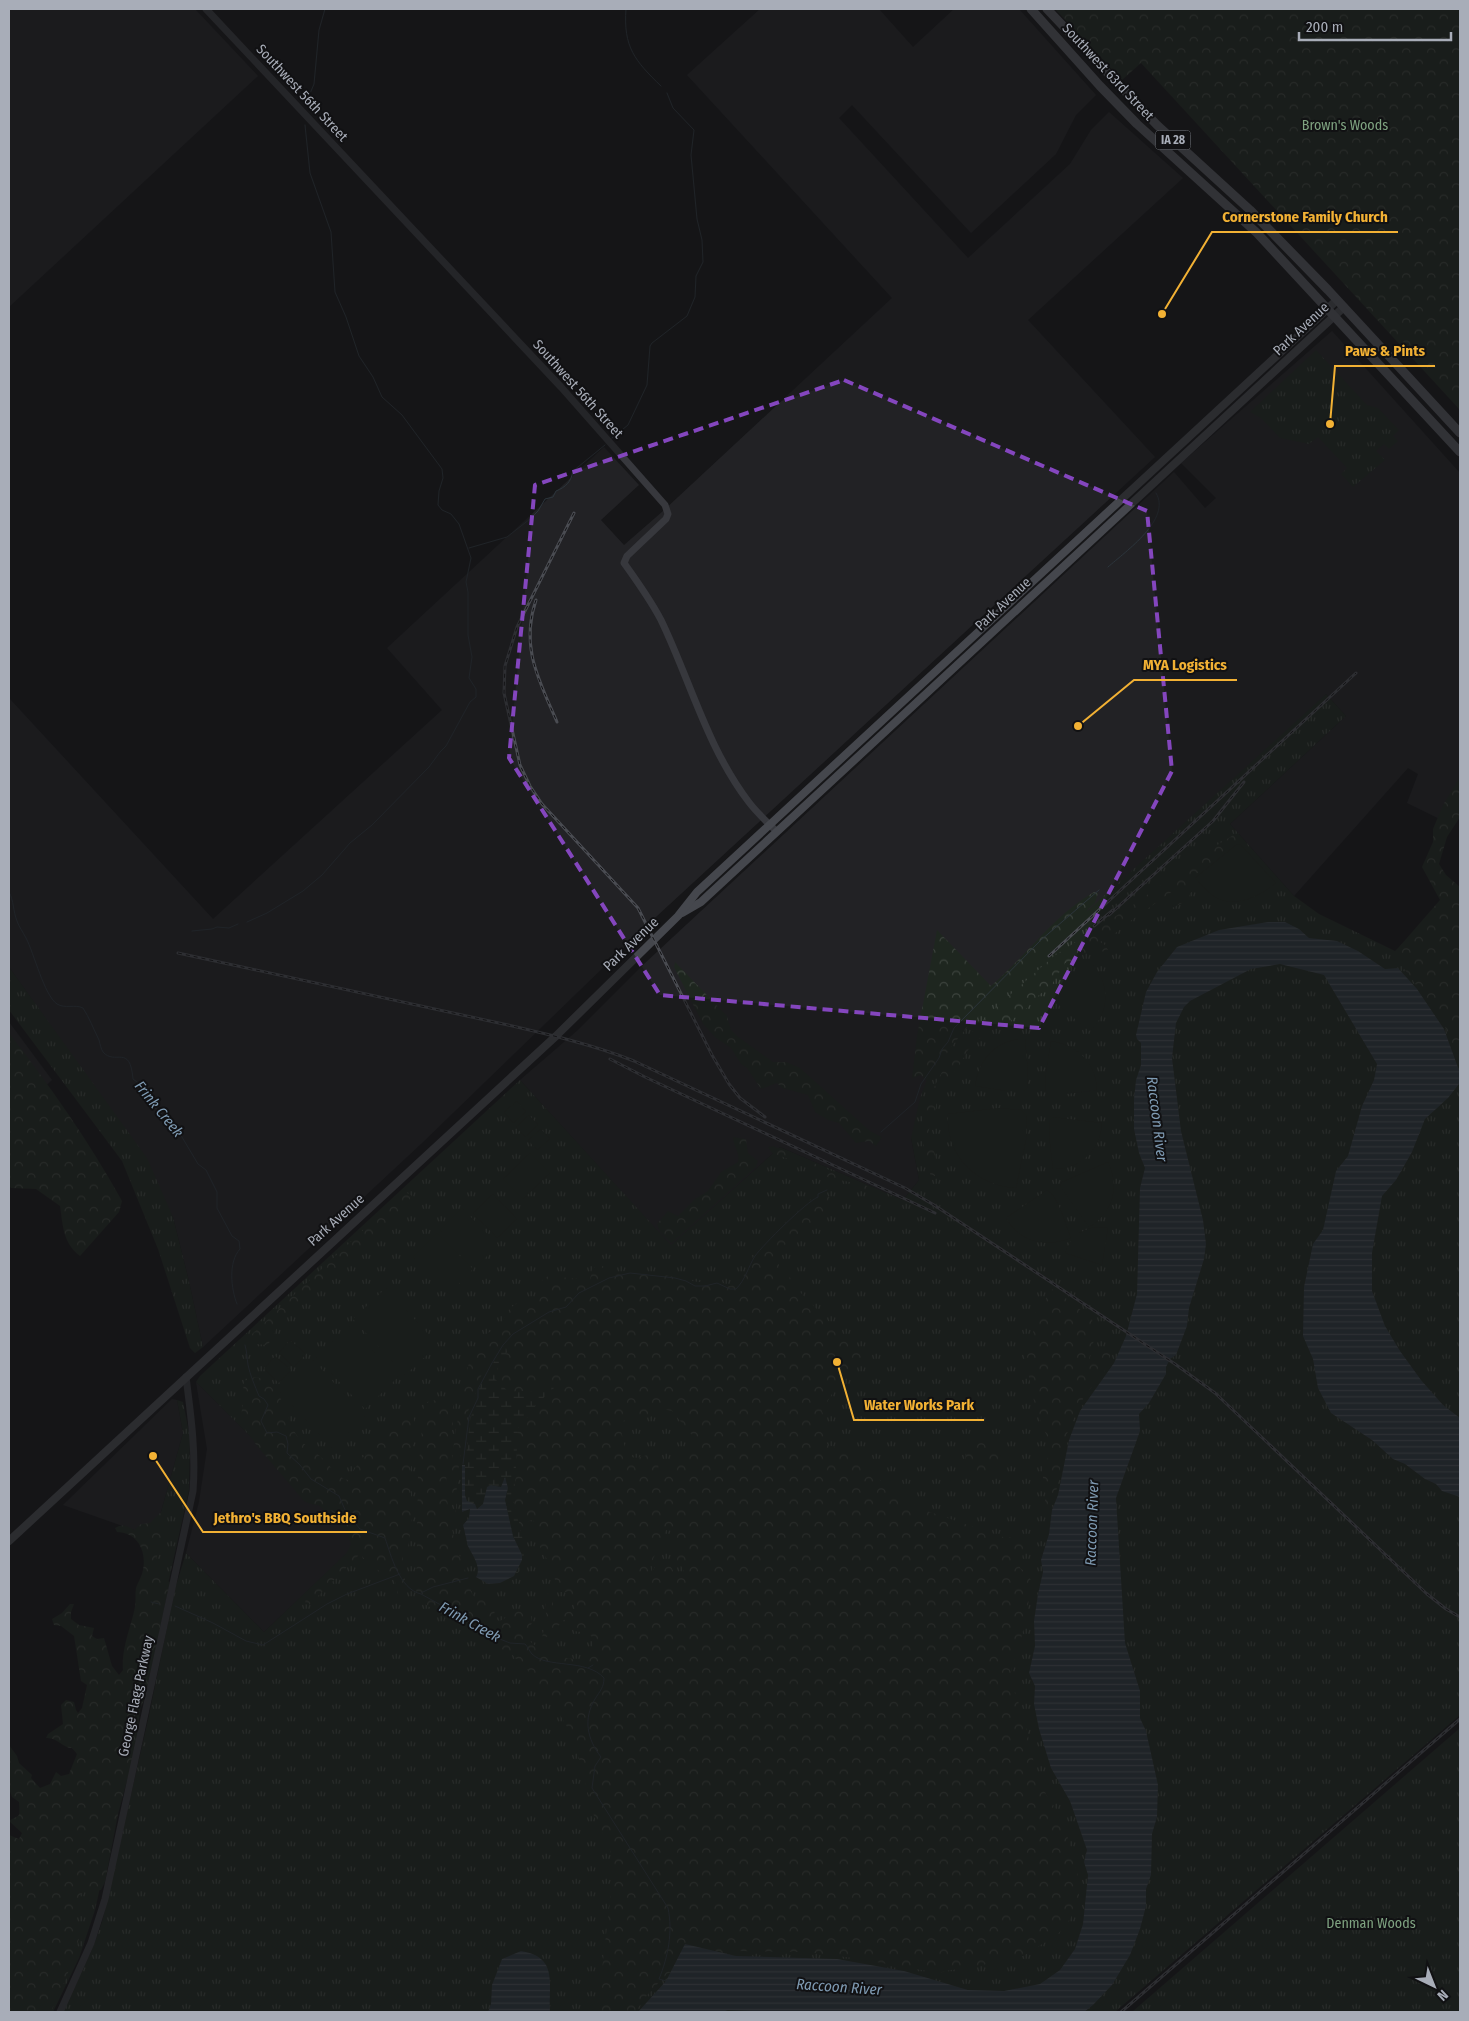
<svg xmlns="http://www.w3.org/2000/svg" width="1469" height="2021" font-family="'Fira Sans Condensed',sans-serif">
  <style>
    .built { fill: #222225 }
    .grass { fill: url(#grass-tufts) }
    .forest { fill: url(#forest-crowns); fill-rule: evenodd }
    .wetland { fill: url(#wetland-marsh) }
    .pitch { fill: #1e261f }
    .water { fill: url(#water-rules) }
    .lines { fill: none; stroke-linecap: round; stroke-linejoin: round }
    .stream { stroke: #2c353c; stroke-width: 1 }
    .tertiary { stroke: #37383d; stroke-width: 7 }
    .secondary { stroke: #45474d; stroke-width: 8 }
    .primary { stroke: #53555c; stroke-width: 9 }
    .rail-casing { stroke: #4a4c52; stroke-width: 3 }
    .rail { stroke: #111113; stroke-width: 1; stroke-dasharray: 4; stroke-linecap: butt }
    .marked { fill: none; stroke: #8446be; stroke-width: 4; stroke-dasharray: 10 6; stroke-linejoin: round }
    .labels { text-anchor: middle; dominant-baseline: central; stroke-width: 4; stroke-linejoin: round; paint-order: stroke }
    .shield { fill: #111113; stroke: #7b7e86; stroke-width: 1 }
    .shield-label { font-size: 12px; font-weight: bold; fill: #a8adb8 }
    .street-label { font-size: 14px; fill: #a8adb8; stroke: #111113 }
    .park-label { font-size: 14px; fill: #7fa381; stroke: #111113 }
    .water-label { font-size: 15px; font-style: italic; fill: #7f9bb3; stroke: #111113 }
    .leader { fill: none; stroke: #f2b134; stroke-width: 2 }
    .callout-dot { fill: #f2b134; stroke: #111113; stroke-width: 2 }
    .callout-label { font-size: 15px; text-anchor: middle; font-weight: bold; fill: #f2b134; stroke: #111113; stroke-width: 4; stroke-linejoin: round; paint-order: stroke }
  </style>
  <defs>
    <pattern id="grass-tufts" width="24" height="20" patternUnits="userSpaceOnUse" patternTransform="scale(1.25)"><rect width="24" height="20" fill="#1e261f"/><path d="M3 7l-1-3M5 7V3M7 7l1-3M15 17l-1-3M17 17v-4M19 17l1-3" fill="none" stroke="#3c433d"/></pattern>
    <pattern id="forest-crowns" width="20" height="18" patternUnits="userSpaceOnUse" patternTransform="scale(1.25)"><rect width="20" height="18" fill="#1e261f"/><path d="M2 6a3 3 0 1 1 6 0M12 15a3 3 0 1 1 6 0" fill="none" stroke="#3c433d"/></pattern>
    <pattern id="wetland-marsh" width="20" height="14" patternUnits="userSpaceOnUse" patternTransform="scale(1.25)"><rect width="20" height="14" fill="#1e261f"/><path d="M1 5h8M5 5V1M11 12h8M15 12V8" fill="none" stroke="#3c433d"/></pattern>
    <pattern id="water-rules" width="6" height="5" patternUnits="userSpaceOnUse" patternTransform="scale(1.25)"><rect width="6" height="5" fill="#2c353c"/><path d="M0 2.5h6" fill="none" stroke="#485056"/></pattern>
  </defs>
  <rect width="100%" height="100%" fill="#161618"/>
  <!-- built -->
  <g class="built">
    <path d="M9,9H195L258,76L9,307Z"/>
    <path d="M760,9H879L913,47L954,9H1019L1096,95L1076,115L1056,154L971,233L852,105L839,118L968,258L1070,164L1091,130L1109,112L1183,178L1028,320L1155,457L644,928L422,1143L203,1347L189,1281L173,1217L79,1066L9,967V698L213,919L442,710L387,648L604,447L639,485L601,520L624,545L663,511L892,298L687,75Z"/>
    <path d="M1332,331L1460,473V814L1450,824L1407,803L1418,774L1408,768L1294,896L1230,824L1346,716L1326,694L911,1138L919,1180L903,1200L780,1147L671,1246L520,1080L578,1030L645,963L1174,472L1205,508L1216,498L1181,463Z"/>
    <path d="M9,1022L52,1080L9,1120Z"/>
    <path d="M196,1382L358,1543L264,1632L186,1553L199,1502L207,1449Z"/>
    <path d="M172,1399L177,1400L183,1433L154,1537L63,1505Z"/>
  </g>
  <!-- grass -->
  <g class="grass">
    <path d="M1316,350L1367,405L1378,408L1399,430L1393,436L1398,441L1389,449L1384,444L1376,451L1385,460L1353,487L1341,474L1347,468L1318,437L1309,444L1280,438L1261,418L1250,412Z"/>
    <path d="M1326,694L1346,716L1230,824L1294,896L1319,914L1395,951L1460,890V1715L1115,2012H63L93,1947L102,1922L148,1720L175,1589L186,1553L264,1632L357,1543L196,1382L200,1376L520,1080L671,1245L780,1147L903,1200L919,1180L911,1138L920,1098L933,1064L973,1015Z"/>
    <path d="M9,967L147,1158L173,1217L189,1281L203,1347L195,1353L190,1348L158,1249L122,1161L9,1010Z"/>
    <path d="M177,1400L183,1402L190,1437L189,1490L95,1910L79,1958L53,2012H31L66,1928L154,1537L183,1433Z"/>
    <path d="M1460,1728V2012H1132Z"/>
  </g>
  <!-- forest -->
  <g class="forest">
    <path d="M1055,9H1460V410L1141,63L1122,80Z"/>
    <path d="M1460,777V817L1447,837L1439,864L1446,875L1460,887V1057L1455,1055L1443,1021L1393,954L1440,900L1422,867L1433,842V829L1443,805Z"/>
    <path d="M1235,834L1237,841L1220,854L1204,873L1199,872C1191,876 1192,882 1195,890L1189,894L1194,903L1184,902L1170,909L1166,906V904L1184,887L1181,885C1159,902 1133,917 1113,935C1109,939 1104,937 1100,942L1105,945L1108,950L1105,952L1097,950L1096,945H1091L1089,952L1082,954L1075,963H1065V966L1056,976L1051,987L1040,994L1026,1009L1021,1016L1013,1018L1006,1028H1002L995,1021L985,1030L983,1037L978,1039L968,1050L959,1066L943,1086L937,1095L935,1118L929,1129L937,1164L935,1176H931L926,1163L923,1139V1117L927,1101L944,1068L972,1032L1002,1002L1054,956L1136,903L1206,852Z"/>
    <path d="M1094,892L1098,893L1095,903L1088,909L1085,916L969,1025L951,1047L928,1082L921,1075L912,1078L917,1036L937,930L991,986C1026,956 1054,915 1094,892Z"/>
    <path d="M675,962L727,1016L731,1030L737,1036L773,1062H786L800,1068L870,1131L882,1137L876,1146L869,1141L856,1143L839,1123L828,1120L815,1112L808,1095L782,1088L777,1083L761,1089L747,1068L741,1064L731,1048L716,1038L703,1024L674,967Z"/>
    <path d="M9,1033C50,1086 89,1141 122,1201L119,1212L80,1256C63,1243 63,1226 60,1206L36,1189L11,1188L9,1186Z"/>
    <path d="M733,1137L746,1139L748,1153L758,1161L756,1167L672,1243L670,1242L660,1232L657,1224L668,1211L678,1216L695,1199L708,1191L721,1172L738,1162C740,1152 733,1146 733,1137Z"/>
    <path d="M773,1146L867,1186L875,1193L870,1194L850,1182L829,1178L816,1169L772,1153L768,1147Z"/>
    <path d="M407,1193L412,1196L406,1204L335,1272L282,1318L268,1345L256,1344L252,1340V1334L264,1323L387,1208C395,1203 399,1195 407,1193Z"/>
    <path d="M827,1195L831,1199C825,1223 783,1236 776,1259L781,1269L788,1274L796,1288L832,1325L851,1340L862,1355L863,1360L860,1365L840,1380L822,1411L827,1426L824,1443L853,1456L881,1481L913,1504L927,1511L1003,1537C1034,1538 1023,1546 1020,1568L1027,1573L1033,1584V1590L1029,1596L1028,1610L1019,1647L1012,1666L1011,1683L1024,1717L1035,1768L1045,1793L1063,1820L1079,1880V1901L1070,1919L1058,1934L1023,1956H1011L974,1968L950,1970L939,1973L853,1958L808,1952L732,1951L704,1956L667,1974L648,1994L635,2012H597L614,1867L609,1846L594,1816L574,1739L559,1713L525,1666L514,1656L416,1599L418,1475L424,1404L431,1400L439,1401L442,1399L453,1405C455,1422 450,1438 448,1454C443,1494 450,1534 465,1570C470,1581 469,1592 477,1601L485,1594L492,1596L496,1606L493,1619L500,1621L524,1607L530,1610L532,1622L527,1638C540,1654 570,1662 591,1658L593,1638L588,1633L574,1631V1616L562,1621L556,1630L541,1641L547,1618L545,1608L548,1593H553V1606L560,1614L575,1610L573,1598L567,1592H558L552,1568L540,1547L534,1521L530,1520L521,1530L514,1504L518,1428L554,1387L545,1383L535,1392L519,1391L510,1393L495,1379L498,1367L507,1352L504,1346L498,1349L482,1374L478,1383L474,1400L467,1413L457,1479L456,1513C445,1471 457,1425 465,1383C467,1373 467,1363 474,1354C477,1350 482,1348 487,1347V1333L500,1329C506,1309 512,1301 534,1301L540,1291V1282L548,1276L590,1280L592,1269L598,1265L609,1268V1271L613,1274L630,1270L650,1272L698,1282H721L729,1286L736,1285L742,1279L757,1250L781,1226L814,1196ZM662,1409L672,1411L691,1434L695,1444L678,1452L664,1476L658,1474L659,1457L655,1452C641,1457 628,1465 624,1444C622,1433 620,1432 623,1421C637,1417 652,1421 662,1409ZM666,1530L672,1531L677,1544L673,1552C675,1561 682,1564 684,1572L681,1577L674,1573L670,1564H665L662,1572L660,1567H655L652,1572L650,1566Z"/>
    <path d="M1050,1288L1063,1296L1092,1319L1095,1336L1089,1359L1092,1362L1100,1359L1110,1342C1115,1374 1090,1381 1080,1405C1075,1417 1068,1429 1065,1440C1059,1463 1061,1487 1050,1508H1048L1044,1506L1046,1495L1042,1472L1049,1455L1047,1437L1035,1406L1023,1348L1024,1344H1028L1035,1339L1033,1334V1315L1045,1304L1047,1291Z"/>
    <path d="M255,1377C284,1380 285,1423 301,1441C308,1448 318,1453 325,1461C333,1469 338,1478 348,1480L359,1462L371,1448L408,1412L412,1411L414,1420L411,1465V1500L413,1511L408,1548L405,1549C398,1566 409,1578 404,1595H398L395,1581L370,1565L360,1554L309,1605L305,1604L306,1597C320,1579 343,1565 351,1544C346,1530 338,1511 323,1507C316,1504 310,1505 304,1501L257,1446L240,1422L243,1403L240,1397L243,1392L244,1381Z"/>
    <path d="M980,1437C1000,1443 1003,1444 1003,1466L990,1475L969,1472L965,1468L967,1443L972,1439Z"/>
    <path d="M160,1513L166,1514L154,1571L159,1577L170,1582L146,1695L140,1710L135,1751L118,1814L105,1882L101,1890L84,1891L74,1903L75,1925L79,1939L67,1976L51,2012H9V1835L19,1839L22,1833L9,1821C20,1814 20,1820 19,1802L12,1797L9,1789V1745L17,1756L19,1763L32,1775L31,1778L40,1788L50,1784L56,1772L61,1776L69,1774L77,1754L72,1748C63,1748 57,1737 46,1738L48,1734L63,1724L61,1705L66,1700L74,1702L76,1710L78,1713L82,1708L87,1685L81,1681L74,1636L61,1626L54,1625L52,1619L62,1613L70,1604H74L71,1612V1619L79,1625L94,1628L92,1636L97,1639L104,1638L112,1666L119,1675L123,1670C121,1649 131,1627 135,1607C136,1601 135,1594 136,1588C138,1582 142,1576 143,1570C147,1551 137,1532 117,1532L115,1528C122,1524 126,1525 134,1530L141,1524L150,1523Z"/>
  </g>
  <!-- wetland -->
  <path class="wetland" d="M504,1346H506L507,1352L498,1367L495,1379L510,1393L519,1391L535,1392L545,1383H552L554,1388L538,1403L518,1428L514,1504L526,1553V1566L514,1576L522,1560V1555L513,1536L505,1500C508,1493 509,1484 504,1478L501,1487L491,1485L487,1487L483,1504L478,1509L467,1501L465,1495V1465L470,1421L473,1410L479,1399V1389L483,1379Z"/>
  <!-- pitch -->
  <g class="pitch">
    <path d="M1240,844L1276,883C1263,894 1240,906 1222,900C1211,897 1203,886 1195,878L1236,845Z"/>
    <path d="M1093,965C1110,985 1110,1012 1090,1031L1065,1011L1054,1000V994L1066,983Z"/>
    <path d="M1018,1039H1025L1028,1072L1027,1088L1024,1091H1007L975,1086C979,1061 992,1044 1018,1039Z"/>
    <path d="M1051,1041C1078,1045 1096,1063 1097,1090L1066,1094H1048L1045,1090L1046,1072Z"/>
    <path d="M517,1101L526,1112L513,1123L504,1112Z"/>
    <path d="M999,1108L1021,1110L1027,1116L1026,1140L1016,1188C976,1186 945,1155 948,1114Z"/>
    <path d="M529,1115L538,1125L525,1137L516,1127Z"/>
    <path d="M1053,1117L1102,1123C1101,1150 1079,1170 1053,1169L1049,1136L1050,1120Z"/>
    <path d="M541,1129L550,1139L537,1150L528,1140Z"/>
    <path d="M530,1153L550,1173L523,1199L503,1179Z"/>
    <path d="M1108,1162C1120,1187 1113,1213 1089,1227L1060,1186L1062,1182Z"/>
    <path d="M1047,1190C1058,1195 1066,1226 1071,1238C1045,1248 1021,1243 1006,1218Z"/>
    <path d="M493,1194L517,1219L497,1238L473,1213Z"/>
    <path d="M462,1208L498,1245L476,1267L440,1230Z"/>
    <path d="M1094,1227L1108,1228L1102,1265L1065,1253C1070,1238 1079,1231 1094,1227Z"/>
    <path d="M437,1233L473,1269L449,1294L413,1257Z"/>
    <path d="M386,1288L438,1345L405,1375L353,1319Z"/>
    <path d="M349,1326L398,1377L365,1409L316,1357Z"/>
    <path d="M290,1340L306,1354L294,1367L279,1353Z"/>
    <path d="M275,1356L291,1370L279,1383L264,1369Z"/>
    <path d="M313,1360L365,1417L332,1448L280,1392Z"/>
  </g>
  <!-- water -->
  <g class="water">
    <path d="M1268,922H1285L1299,929L1309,938L1337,941L1358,951L1385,969L1398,968L1417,989L1444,1029L1460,1073L1459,1084L1448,1098L1425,1119L1412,1152L1396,1180L1382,1196L1372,1253V1291L1385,1326L1400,1351L1421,1380L1443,1405L1460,1418V1497L1442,1491L1436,1484L1425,1479L1405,1464L1393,1459L1372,1440L1331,1413L1318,1388L1313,1359L1303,1336L1304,1287L1313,1244L1323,1230L1336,1171L1348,1156L1362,1106L1374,1080L1377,1064L1324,975L1280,964L1251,969L1190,1001L1184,1007L1176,1023L1172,1058L1181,1131L1203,1220L1206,1244L1204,1259L1189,1308L1187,1326L1176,1355L1170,1359L1166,1367V1374L1149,1403L1139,1414L1140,1431L1116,1498L1125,1643L1140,1691V1718L1146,1731L1158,1785L1157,1817L1152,1834L1151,1875L1146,1889V1906L1140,1929L1130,1955L1112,1985L1093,2005L1084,2012H775L728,2010L722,2012H638L666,1981L685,1944L736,1956L837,1959L904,1971L968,1990L1004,1991L1040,1984L1060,1970L1075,1949L1083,1924L1088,1875L1084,1862L1087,1850L1070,1801L1051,1768L1039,1729L1034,1704L1035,1686L1029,1673L1035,1646L1034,1621L1038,1594L1043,1572L1041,1560L1049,1534L1052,1510L1058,1495L1069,1440L1080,1411L1114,1363L1126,1336L1137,1294L1140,1188L1145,1168L1139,1153L1134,1129V1099L1136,1080L1141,1065V1043L1137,1039L1136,1035L1146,992L1157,972L1177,947L1219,930Z"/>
    <path d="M462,1465H465V1495L467,1501L475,1504L477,1509L483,1504L487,1487L491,1485L501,1487L505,1477L508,1488L505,1500L513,1536L522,1555V1560L514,1576L500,1583L488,1584L476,1577C482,1567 472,1555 468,1546C466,1539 465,1532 463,1525L469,1518L470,1509L462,1512Z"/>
    <path d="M521,1951C559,1957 548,1984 550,2012H488L491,2004L492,1985L502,1959Z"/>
  </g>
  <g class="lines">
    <!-- stream -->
    <g class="stream">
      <path d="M626,9C623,47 635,61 661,86"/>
      <path d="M310,107L306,103L314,84L319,30L325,9"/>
      <path d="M612,438L628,425L647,385L650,346L652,343L687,316L695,297L696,276L703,262L702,240L697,219L691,155L694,130L673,108L667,93"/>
      <path d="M469,548L507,537L530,519L538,511L545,499L553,497L556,491C566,487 571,482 573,471L605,445"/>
      <path d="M1108,567C1126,551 1172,519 1156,493"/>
      <path d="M9,892C14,901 13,911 17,921C19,927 23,932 26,938C34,953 44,995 57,1004C65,1009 75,1004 83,1008C89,1017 94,1030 99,1040C100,1044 101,1049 103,1052C115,1066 130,1043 133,1079L141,1085L151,1104L176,1127L198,1164L206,1170L217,1192V1208L232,1236L239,1241L240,1249C228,1262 231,1289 237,1304"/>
      <path d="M247,922L267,913L303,891L322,875L350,843L372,825L429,767L440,752L446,746L470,702L476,697V689L469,678L472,657L468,635V592L466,582L471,558L459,524L451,514L442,510L438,505L439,491L443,478L442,469L402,415L382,397L373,377L359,356L346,317L335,292L331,232L310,173L305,125"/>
      <path d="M192,931L212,929L217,927L229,928L238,924"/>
      <path d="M881,1132L915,1102L921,1084L939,1058L942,1049L948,1042L954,1028L1041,940L1099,890"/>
      <path d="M245,1345C247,1352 247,1358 248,1365C250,1375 255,1386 259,1396L264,1399L268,1405L261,1421L267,1433L277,1432L286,1436L288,1444L287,1453L300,1465L311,1479L339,1496L346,1512L360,1529L385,1538C391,1555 399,1589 421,1594L459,1615L487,1634L510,1643L525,1644C528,1647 530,1652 532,1654C547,1669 586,1658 604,1678C604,1687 600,1691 595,1699C583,1719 587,1739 601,1757L595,1766L592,1788L668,1908C673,1932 668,1957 659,1979L666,1981"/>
      <path d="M463,1464L469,1417L478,1398V1389L492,1363L503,1345L513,1334L549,1312L566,1307L579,1293L609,1278L630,1273L675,1278L686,1281L695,1286H705L717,1283L730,1289H736C746,1279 748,1267 755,1256C763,1245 806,1202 818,1197V1194L827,1190"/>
      <path d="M421,1593L433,1587L468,1578"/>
      <path d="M151,1602L159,1604"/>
      <path d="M175,1606L213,1623L246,1641L263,1645L327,1604L347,1594L400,1574"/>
      <path d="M588,1668L593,1665"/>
    </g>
    <!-- tertiary -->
    <g class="tertiary">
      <path d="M206,9L561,387L665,505L668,514L666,519L627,556L624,563C637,581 650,599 661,620C690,680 707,747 748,801C756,812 767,822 776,831"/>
      <path d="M60,2012L91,1943L105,1899L193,1491C196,1452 191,1416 186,1377"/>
    </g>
    <!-- secondary -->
    <g class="secondary">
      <path d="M682,913L701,902L1344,307"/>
      <path d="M9,1541L556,1036L678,916L697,892L1337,300"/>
    </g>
    <!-- primary -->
    <g class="primary">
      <path d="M1031,9L1100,86L1137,124L1257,233L1460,452"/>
      <path d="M1047,9L1157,125L1250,210L1328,290L1460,433"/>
    </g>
    <defs>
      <g id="rail">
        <path d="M574,513L517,627L505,666L504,693L520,765L530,786L542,804L638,908L712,1055L729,1084L740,1098L765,1117"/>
        <path d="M536,600C520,647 539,680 557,722"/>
        <path d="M1109,915L1213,821L1244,782"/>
        <path d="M1094,926L1113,910"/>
        <path d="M178,953L508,1025C551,1035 594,1045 634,1061L905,1188L934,1205L1175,1364L1215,1393L1427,1594L1446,1609L1460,1617"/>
        <path d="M1049,956L1356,673"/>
        <path d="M610,1059L645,1077L935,1213"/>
        <path d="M1121,2012L1460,1719"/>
      </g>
    </defs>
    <!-- rail casing -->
    <use href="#rail" class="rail-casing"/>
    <!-- rail -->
    <use href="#rail" class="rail"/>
  </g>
  <!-- marked area -->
  <path d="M0 0H1469V2021H0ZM844,380L1147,511L1172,771L1039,1028L660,995L509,758L535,485Z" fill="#161618" fill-opacity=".55" fill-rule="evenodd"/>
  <path class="marked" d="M844,380L1147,511L1172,771L1039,1028L660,995L509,758L535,485Z"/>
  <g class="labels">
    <!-- shield labels -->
    <rect class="shield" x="1155.5" y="130.5" width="35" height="19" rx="4"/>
    <g class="shield-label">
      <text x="1173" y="140">IA 28</text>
    </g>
    <!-- street labels -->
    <g class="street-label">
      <text transform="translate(1108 72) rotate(47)">Southwest 63rd Street</text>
      <text transform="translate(302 93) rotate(47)">Southwest 56th Street</text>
      <text transform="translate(1301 329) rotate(-43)">Park Avenue</text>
      <text transform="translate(578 389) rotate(48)">Southwest 56th Street</text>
      <text transform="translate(1003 604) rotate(-43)">Park Avenue</text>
      <text transform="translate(631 944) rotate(-44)">Park Avenue</text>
      <text transform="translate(336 1220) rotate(-42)">Park Avenue</text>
      <text transform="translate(136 1696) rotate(-78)">George Flagg Parkway</text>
    </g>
    <!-- park labels -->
    <g class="park-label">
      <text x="1345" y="125">Brown's Woods</text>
      <text x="1371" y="1923">Denman Woods</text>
    </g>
    <!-- water labels -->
    <g class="water-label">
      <text transform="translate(159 1109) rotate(51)">Frink Creek</text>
      <text transform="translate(1157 1119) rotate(83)">Raccoon River</text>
      <text transform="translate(1092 1523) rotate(-88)">Raccoon River</text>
      <text transform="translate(470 1622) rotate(29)">Frink Creek</text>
      <text transform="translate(839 1987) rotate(4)">Raccoon River</text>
    </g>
  </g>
  <!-- callouts -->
  <path class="leader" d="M1162 314L1212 232H1398M1330 424L1335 366H1435M1078 726L1134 680H1237M837 1362L854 1420H984M153 1456L203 1532H367"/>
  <g class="callout-dot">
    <circle cx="1162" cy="314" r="5"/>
    <circle cx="1330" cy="424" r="5"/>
    <circle cx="1078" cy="726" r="5"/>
    <circle cx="837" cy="1362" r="5"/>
    <circle cx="153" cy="1456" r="5"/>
  </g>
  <g class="callout-label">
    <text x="1305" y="222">Cornerstone Family Church</text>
    <text x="1385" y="356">Paws &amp; Pints</text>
    <text x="1185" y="670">MYA Logistics</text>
    <text x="919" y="1410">Water Works Park</text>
    <text x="285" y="1523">Jethro's BBQ Southside</text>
  </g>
  <!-- border -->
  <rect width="1469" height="2021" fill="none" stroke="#a8adb8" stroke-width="20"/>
  <!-- north arrow -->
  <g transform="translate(1434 1986) rotate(137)" stroke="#111113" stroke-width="4" paint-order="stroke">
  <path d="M0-4L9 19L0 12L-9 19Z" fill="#a8adb8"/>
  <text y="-8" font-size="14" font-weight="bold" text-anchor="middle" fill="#a8adb8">N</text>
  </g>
  <!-- scale -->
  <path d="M1299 32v8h152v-8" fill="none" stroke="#a8adb8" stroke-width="2.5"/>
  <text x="1306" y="32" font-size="15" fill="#a8adb8" stroke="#111113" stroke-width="4" paint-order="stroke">200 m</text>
</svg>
